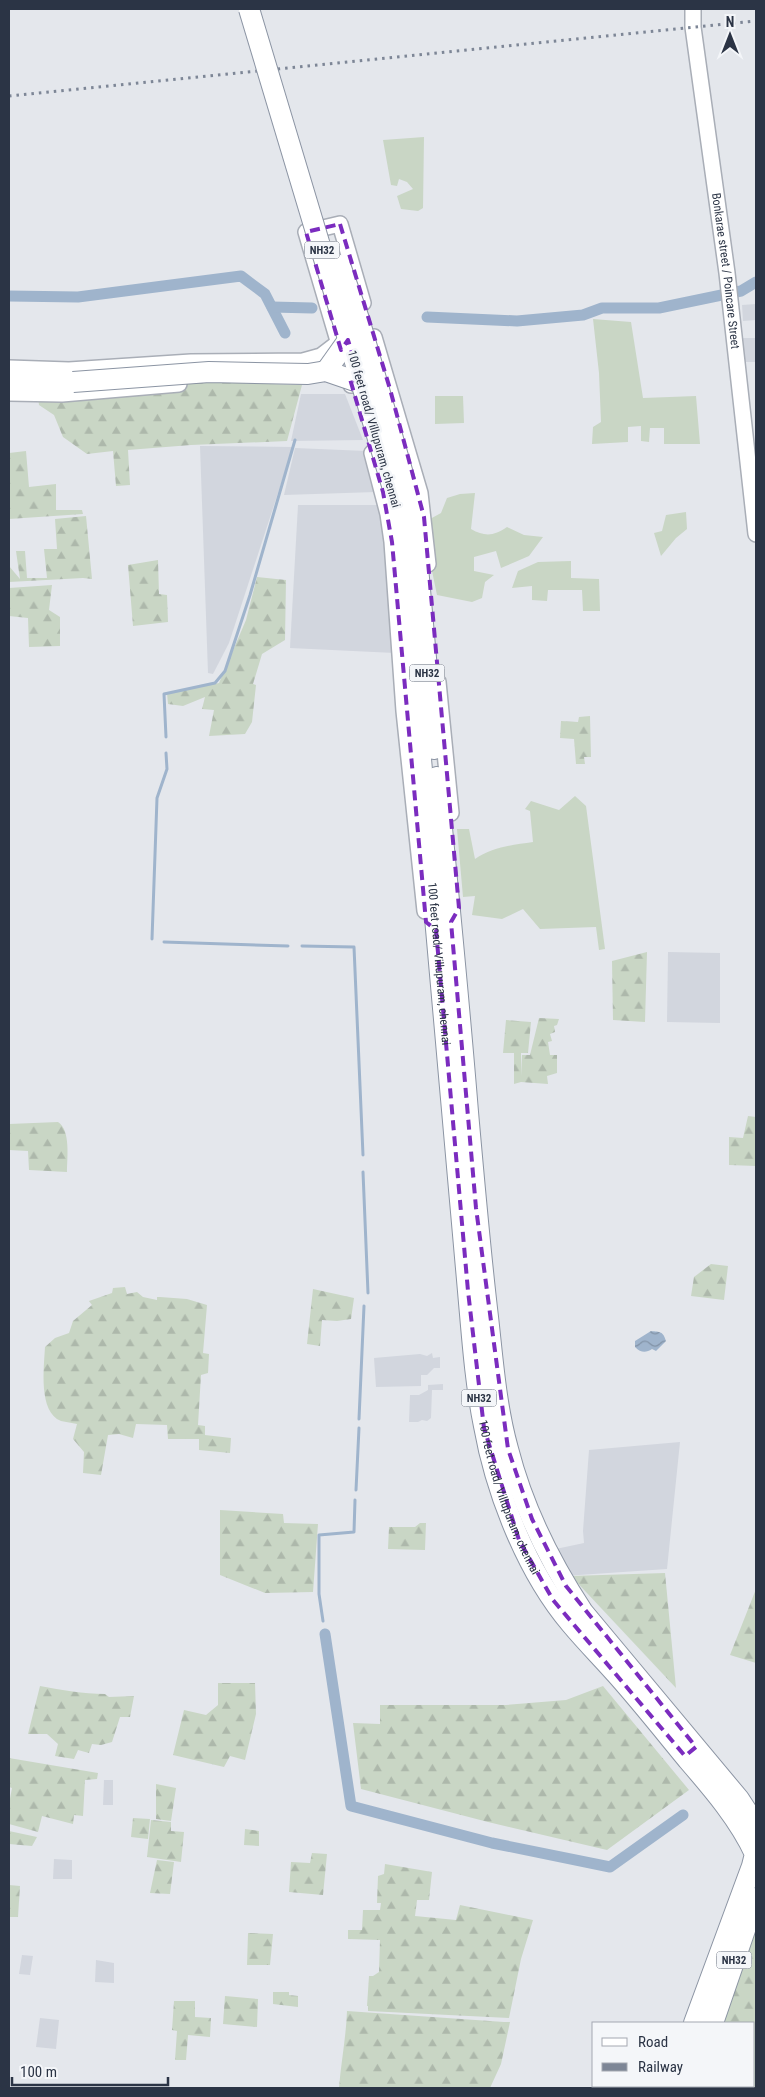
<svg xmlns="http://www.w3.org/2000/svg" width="765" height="2097" font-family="'Roboto Condensed',sans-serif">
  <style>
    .built { fill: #d2d6de }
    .grass { fill: #c9d6c5 }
    .forest { fill: url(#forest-firs) }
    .water { fill: url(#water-waves) }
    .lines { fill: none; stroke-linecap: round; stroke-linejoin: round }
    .stream { stroke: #9fb4cc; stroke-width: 3 }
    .canal { stroke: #9fb4cc; stroke-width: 11 }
    .secondary-casing { stroke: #a9aeb7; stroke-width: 18 }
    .highway-casing { stroke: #8b94a3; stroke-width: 22 }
    .secondary { stroke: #fff; stroke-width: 15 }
    .highway { stroke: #fff; stroke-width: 20 }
    .rail { stroke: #7d8696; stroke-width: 3; stroke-dasharray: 2.5 5; stroke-linecap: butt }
    .highway-bridge-casing { stroke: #8b94a3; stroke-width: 22; stroke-linecap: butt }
    .highway-bridge { stroke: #fff; stroke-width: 20 }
    .marked { fill: none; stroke: #7b2cbf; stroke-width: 4; stroke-dasharray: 10 6; stroke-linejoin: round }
    .labels { text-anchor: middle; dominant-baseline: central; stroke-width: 5; stroke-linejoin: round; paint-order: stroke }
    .shield { fill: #f4f6f9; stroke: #676e7b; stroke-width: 1 }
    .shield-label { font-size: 11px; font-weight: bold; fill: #2b3445 }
    .street-label { font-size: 12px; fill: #2b3445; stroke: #f4f6f9 }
  </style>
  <defs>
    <pattern id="forest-firs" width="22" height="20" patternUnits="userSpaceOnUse" patternTransform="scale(1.25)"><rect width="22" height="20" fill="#c9d6c5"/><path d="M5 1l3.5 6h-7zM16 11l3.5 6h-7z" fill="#adb8ab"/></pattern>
    <pattern id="water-waves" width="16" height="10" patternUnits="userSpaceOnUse" patternTransform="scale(1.25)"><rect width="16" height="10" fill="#9fb4cc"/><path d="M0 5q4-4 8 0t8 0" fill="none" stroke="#8293a7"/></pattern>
  </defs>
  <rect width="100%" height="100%" fill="#e4e7ec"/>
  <!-- built -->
  <g class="built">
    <path d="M756,304V320L743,321L742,305Z"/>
    <path d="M743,338H756V362H744Z"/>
    <path d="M301,394H345L363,440L291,441Z"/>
    <path d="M200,446L293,447L229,643L213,674L208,673Z"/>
    <path d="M295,448L366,451L376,492L284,495Z"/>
    <path d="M298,505H380L395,653L290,648Z"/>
    <path d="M668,952L720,953V1023L667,1022Z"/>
    <path d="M432,1353L433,1358L440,1357V1368H434L427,1375H421V1386L376,1387L374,1358L420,1354L427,1356Z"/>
    <path d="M443,1384V1390H432L431,1418L427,1421L422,1420L418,1422H409L410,1395H419L428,1390V1385Z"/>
    <path d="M680,1442L667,1569L564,1576L551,1550L584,1543L583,1531L589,1450Z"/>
    <path d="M104,1780H113V1805H103Z"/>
    <path d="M54,1859L72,1860V1879H53Z"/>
    <path d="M22,1955L33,1956L30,1975L19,1974Z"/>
    <path d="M96,1960L114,1963V1983L95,1982Z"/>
    <path d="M40,2018L59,2020L56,2049L36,2047Z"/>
  </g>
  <!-- grass -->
  <g class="grass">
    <path d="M424,137L423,208L418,211L401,209L397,196L413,189L407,182L399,179L397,186L391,185L383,140Z"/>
    <path d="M593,319L631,322L643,398L696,396L700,444H664V428H650L649,442L641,441V426L628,427V442L592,444L593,427L601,422L599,373Z"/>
    <path d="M435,396H463L464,423L435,424Z"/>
    <path d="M475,493L471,529C485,537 494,536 507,527L524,535L543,537L529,556L501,568L496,551L474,557V571L494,575L485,582L482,598L472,602L437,595L432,571L436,563L430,519L441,513L447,498L460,494Z"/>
    <path d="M686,512L687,529L676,538L661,556L654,533L662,531L666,515Z"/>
    <path d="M571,561V578L599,579L600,611H583L582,590H548L547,601L532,600V586L512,588L518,571L538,562Z"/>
    <path d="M575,796L586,806L605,949L599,950L596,927L540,929L523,909L502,919L472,915L475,896L463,897L457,829H469L475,859C493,847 512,845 533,842L530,811L525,809L531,801L559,810Z"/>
  </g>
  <!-- forest -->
  <g class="forest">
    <path d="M204,382L302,385L287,441L191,445L128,450L130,485L116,486L113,451L87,454L63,437L54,415L39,405L38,397Z"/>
    <path d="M26,451L29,487L56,484V510H82L83,514L9,519V453Z"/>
    <path d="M86,516L92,579L83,578L9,582V566L20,579L16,551H25L27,578H47L44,549H57L55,519Z"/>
    <path d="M158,560L159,594L167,595L168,622L133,626L128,565Z"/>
    <path d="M257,577L286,580L285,640L262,654L253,684L256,685L252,722L245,734L209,736L214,710L202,709L205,697L183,706L168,704L167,693L219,683L246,620Z"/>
    <path d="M52,585L49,610L60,617V646L29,647L28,618L9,616V588Z"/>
    <path d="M590,716L591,757H584L585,764H576L574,739L560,738L561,721L578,722L579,717Z"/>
    <path d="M647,952L645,1022L613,1020L612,961Z"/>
    <path d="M539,1018L559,1019L557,1025L554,1026L555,1032L550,1034L552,1041L548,1042L550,1055H557V1073L547,1076L548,1084L521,1082L514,1084V1053H503L506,1020L531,1022L528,1053H521V1076L522,1055H530Z"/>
    <path d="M748,1116L756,1117V1166L729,1165V1137L743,1138Z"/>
    <path d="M58,1122C71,1130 67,1159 67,1172L29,1170L28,1151L9,1150V1124Z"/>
    <path d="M711,1264L728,1266L724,1300L691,1296L694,1277Z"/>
    <path d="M125,1287L127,1294L137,1292L143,1297L157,1300V1297H160L187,1299L207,1305L203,1353L209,1354L208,1373L201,1375L198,1425L205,1426V1435L231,1438L230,1453L199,1450V1439H168L167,1425L136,1424L133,1438L119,1434L108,1435L101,1475L83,1473L84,1452L73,1439L77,1424C72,1423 66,1422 61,1421C38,1412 44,1367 45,1347L55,1338L69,1333L73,1321L92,1305L89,1301L112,1293L113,1288Z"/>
    <path d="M313,1289L354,1298L351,1319L337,1321L322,1320L320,1346L307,1344Z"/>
    <path d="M220,1510L283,1514L284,1523L318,1524L313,1592L265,1593L220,1575Z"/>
    <path d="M420,1523H426L425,1550L388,1549L389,1527H415Z"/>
    <path d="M665,1573L676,1688L571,1576Z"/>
    <path d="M756,1589V1663L730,1655Z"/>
    <path d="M218,1683H255L256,1714L245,1760L230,1756L224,1767L173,1755L184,1710L206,1715L218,1705Z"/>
    <path d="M40,1686C62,1690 83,1694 105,1694L109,1697L134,1696L130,1717H120L112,1742L101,1745L92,1744L89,1753L78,1750L74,1759L55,1756L58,1744L47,1734H28Z"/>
    <path d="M603,1686L689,1790L607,1850L488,1822L361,1789L353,1723L380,1724V1705H506L566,1700Z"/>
    <path d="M9,1758L98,1773L97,1779L85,1780L83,1816L74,1815L73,1824L42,1816L38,1832L9,1824V1804L12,1788L9,1787Z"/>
    <path d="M156,1784L176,1788L171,1821L156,1819Z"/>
    <path d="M133,1818L150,1819L148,1839L131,1837Z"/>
    <path d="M151,1820L171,1822V1831L184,1832L181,1862L147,1857Z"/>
    <path d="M245,1829L259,1831V1846L244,1845Z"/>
    <path d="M9,1831L37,1837L32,1846L9,1844Z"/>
    <path d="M312,1853L327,1854L323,1895L289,1892L291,1862L310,1863Z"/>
    <path d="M157,1860L174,1862L170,1894L150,1893Z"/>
    <path d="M385,1864L432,1872L429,1900H417L415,1916L456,1920L460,1905L533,1920L521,1959L509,2018L368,2011V2006H367L369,1976H373L379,1972L380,1940L348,1939V1930H362L363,1910H380L381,1903H377L378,1876L384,1874Z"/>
    <path d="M9,1885L20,1886L18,1917H9Z"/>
    <path d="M248,1933L273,1934L270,1965H247Z"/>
    <path d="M748,1933H756V2088H693L694,2086H754V2023H716Z"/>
    <path d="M273,1992H289V1995L298,1996V2007L273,2004Z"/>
    <path d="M225,1996L258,1999L257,2027L223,2024Z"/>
    <path d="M174,2001H195V2017L211,2018L210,2037L188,2035L186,2060H175L177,2031L172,2030Z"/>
    <path d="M347,2011L504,2022H510L501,2064L490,2088H339C341,2062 346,2038 347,2011Z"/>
  </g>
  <!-- water -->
  <path class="water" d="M651,1331C660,1332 663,1331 666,1341L656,1351L652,1349C646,1353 641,1353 635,1347V1341Z"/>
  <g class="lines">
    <!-- stream -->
    <g class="stream">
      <path d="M166,737L164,694L215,683L225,671L250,595L295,440"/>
      <path d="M152,939L157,798L167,769L166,753"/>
      <path d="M164,942L288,946"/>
      <path d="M302,946L354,947L363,1155"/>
      <path d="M363,1172L368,1293"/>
      <path d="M359,1419L364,1306"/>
      <path d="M356,1490L359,1428"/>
      <path d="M323,1621L319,1594V1535L354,1532L355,1500"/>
    </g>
    <!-- canal -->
    <g class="canal">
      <path d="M9,296L78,297L241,276L265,294L285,333"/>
      <path d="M272,307L312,308"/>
      <path d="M427,317L517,321L583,315L602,308H659L741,291L756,282"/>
      <path d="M325,1634L351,1806L492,1843L610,1867L683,1815"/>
    </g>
    <defs>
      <g id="secondary">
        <path id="s1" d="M693,9V27L727,273L756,534"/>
        <path d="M374,337L420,493L428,564"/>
        <path d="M9,368L69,370L191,362L303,361L321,356L338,343"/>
        <path d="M351,385L306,232L340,224L363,303"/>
        <path d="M9,393L62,394L179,384"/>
        <path d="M372,453L388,514L392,542L404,711L425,911"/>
        <path d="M438,682L451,813"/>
      </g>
      <g id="highway">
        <path d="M9,381L73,382"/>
        <path d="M407,489L416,544L434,749"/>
        <path id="s2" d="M394,492L402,544L468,1291C472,1336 475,1382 484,1426C496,1493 527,1572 571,1624C586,1642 602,1658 617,1675C641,1702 664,1731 687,1759C712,1788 739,1819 755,1854L752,1866L694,2023"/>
        <path d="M437,777C448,889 459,1000 468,1112C474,1180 480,1249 488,1317C493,1361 496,1406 508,1449C523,1508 550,1562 583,1612L739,1799L756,1825"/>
        <path d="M713,2023L756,1898"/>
        <path d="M670,2088L671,2086"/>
        <path d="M690,2088L691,2086"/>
      </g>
    </defs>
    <!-- secondary casing -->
    <use href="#secondary" class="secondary-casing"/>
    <!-- highway casing -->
    <use href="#highway" class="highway-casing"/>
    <!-- secondary -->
    <use href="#secondary" class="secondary"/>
    <!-- highway -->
    <use href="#highway" class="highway"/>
    <!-- rail -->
    <path class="rail" d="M9,96L756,21"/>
    <defs>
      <g id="highway-bridge">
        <path d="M249,9L394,492"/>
        <path d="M340,265L359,319L405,481"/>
        <path d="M326,371L348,340"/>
        <path d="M73,382L209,372L308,374L326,371L361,383"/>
      </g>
    </defs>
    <!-- highway-bridge casing -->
    <use href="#highway-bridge" class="highway-bridge-casing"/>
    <!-- highway-bridge -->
    <use href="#highway-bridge" class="highway-bridge"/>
  </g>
  <!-- marked area -->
  <path class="marked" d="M340,224L390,389L424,517L459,908L451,922L476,1208L508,1449L532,1519L566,1586L696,1747L685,1756L553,1600L519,1540L484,1428L468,1291L436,930L426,922L425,911L392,542L383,492L350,379L361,383L348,340L341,350L306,232Z"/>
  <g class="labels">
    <!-- shield labels -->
    <g class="shield">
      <rect x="304.5" y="241.5" width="35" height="17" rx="4"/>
      <rect x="409.5" y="664.5" width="35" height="17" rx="4"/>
      <rect x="461.5" y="1389.5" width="35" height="17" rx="4"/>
      <rect x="716.5" y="1951.5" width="35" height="17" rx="4"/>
    </g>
    <g class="shield-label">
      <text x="322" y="250">NH32</text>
      <text x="427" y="673">NH32</text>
      <text x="479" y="1398">NH32</text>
      <text x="734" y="1960">NH32</text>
    </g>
    <!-- street labels -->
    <g class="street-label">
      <text stroke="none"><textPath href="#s1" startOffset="264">Bonkarae street / Poincare Street</textPath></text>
      <text transform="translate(374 429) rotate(74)">100 feet road/ Villupuram, chennai</text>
      <text stroke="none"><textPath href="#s2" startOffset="474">100 feet road/ Villupuram, chennai</textPath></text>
      <text stroke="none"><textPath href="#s2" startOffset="1014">100 feet road/ Villupuram, chennai</textPath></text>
    </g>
  </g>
  <!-- border -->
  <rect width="765" height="2097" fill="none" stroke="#2b3445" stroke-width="20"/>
  <!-- legend -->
  <rect x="592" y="2022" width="162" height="65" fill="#f4f6f9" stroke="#a4a8b1"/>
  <rect x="602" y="2038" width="25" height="8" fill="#ffffff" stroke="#a4a8b1"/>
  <text x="638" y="2047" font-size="15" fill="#2b3445">Road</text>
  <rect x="602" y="2063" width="25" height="8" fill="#7d8696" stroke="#a4a8b1"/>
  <text x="638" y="2072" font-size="15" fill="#2b3445">Railway</text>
  <!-- north arrow -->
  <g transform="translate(730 35)" stroke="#f4f6f9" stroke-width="4" paint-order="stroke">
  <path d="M0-4L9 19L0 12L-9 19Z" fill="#2b3445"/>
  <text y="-8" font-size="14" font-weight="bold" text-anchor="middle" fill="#2b3445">N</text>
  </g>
  <!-- scale -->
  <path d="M12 2077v8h156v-8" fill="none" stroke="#2b3445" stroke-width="2.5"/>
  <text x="20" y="2077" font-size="15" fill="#2b3445" stroke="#f4f6f9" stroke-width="4" paint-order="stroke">100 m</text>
</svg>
